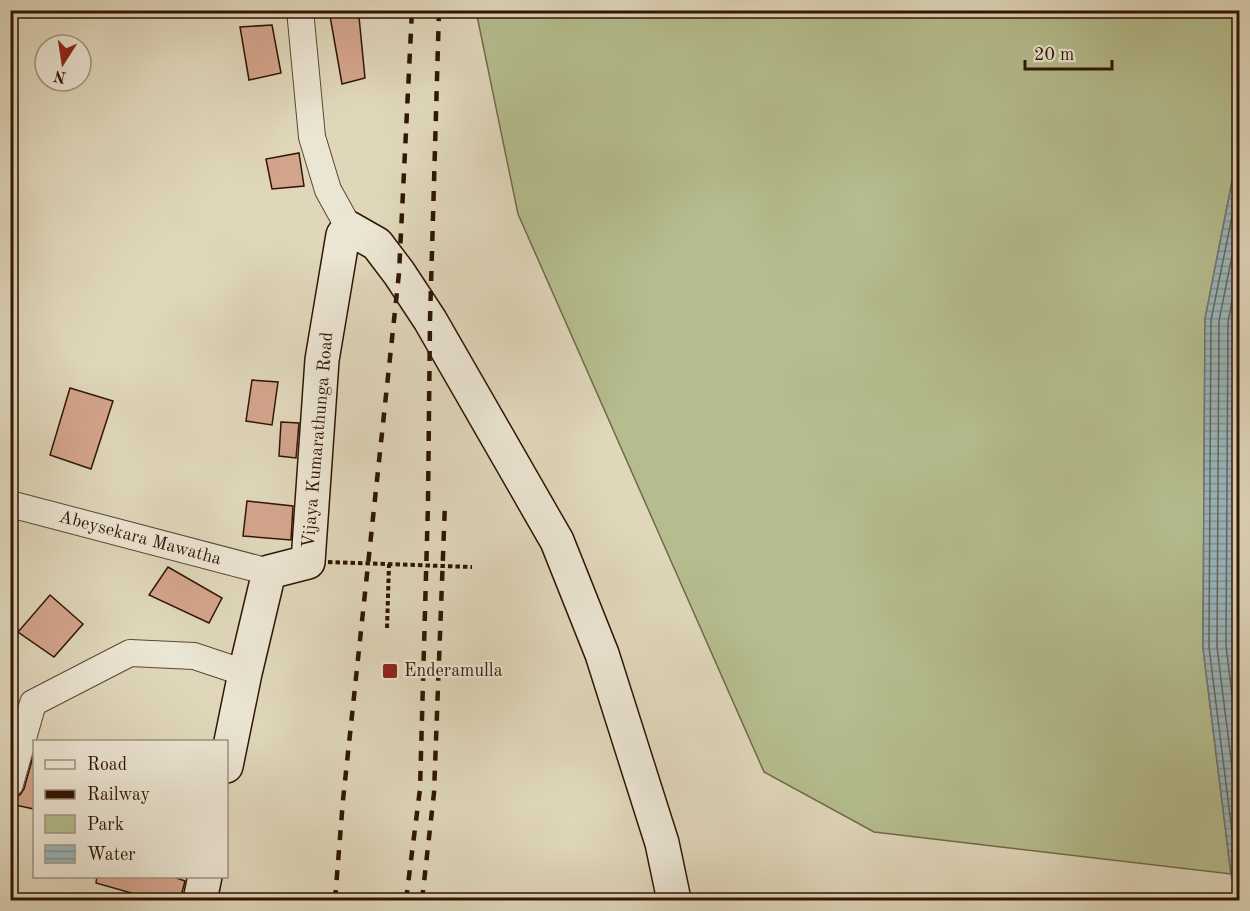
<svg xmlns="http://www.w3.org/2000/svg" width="1250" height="911" font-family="'Old Standard TT',serif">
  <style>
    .green { fill: #b5bd8e; stroke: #726948; stroke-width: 1.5 }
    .water { fill: url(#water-rules); stroke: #707672; stroke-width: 1.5 }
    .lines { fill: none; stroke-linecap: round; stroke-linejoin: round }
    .shore { stroke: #65665f; stroke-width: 1.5 }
    .building { fill: #d4a58d; stroke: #301502; stroke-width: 1.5 }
    .street-casing { stroke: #5c4630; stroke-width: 28 }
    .secondary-casing { stroke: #301502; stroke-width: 36 }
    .path { stroke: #301502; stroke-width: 4; stroke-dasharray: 4.5 3; stroke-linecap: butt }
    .street { stroke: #ebe5d3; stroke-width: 26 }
    .secondary { stroke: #ebe5d3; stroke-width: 33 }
    .rail { stroke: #301502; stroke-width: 4.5; stroke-dasharray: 10 10; stroke-linecap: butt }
    .path-bridge { stroke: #301502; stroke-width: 4; stroke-dasharray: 4.5 3; stroke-linecap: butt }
    .poi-dot { fill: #8f2418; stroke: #ebe5d3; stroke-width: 2 }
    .labels { text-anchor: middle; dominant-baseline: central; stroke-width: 4.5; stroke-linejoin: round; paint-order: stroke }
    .street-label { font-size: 18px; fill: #301502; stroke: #ebe5d3 }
    .poi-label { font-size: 18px; fill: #301502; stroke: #ebe5d3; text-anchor: start }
  </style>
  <defs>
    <pattern id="water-rules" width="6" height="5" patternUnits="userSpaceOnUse" patternTransform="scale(1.5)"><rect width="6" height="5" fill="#9ab6bc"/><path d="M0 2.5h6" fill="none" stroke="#7e9397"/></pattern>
  </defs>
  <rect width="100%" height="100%" fill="#e0d7bb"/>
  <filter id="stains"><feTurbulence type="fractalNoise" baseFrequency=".00333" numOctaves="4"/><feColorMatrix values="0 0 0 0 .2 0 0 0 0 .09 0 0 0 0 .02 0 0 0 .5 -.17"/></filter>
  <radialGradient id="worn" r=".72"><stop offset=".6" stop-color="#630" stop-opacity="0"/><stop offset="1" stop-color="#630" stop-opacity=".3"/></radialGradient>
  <!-- green -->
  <path class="green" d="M476,11H1239V146L1205,319L1203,648L1231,874L874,832L764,772L518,214Z"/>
  <!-- water -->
  <path class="water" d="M1239,146L1240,900H1238L1231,874L1203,648L1205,319Z"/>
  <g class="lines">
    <!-- shore -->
    <g class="shore">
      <path d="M1240,177L1211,320L1209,647L1237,872L1240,883"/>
      <path d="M1240,216L1219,321L1217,647L1240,832"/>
      <path d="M1240,262L1228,322L1226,646L1240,759"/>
    </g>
  </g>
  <!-- building -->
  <g class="building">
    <path d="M330,16L359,17L365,78L342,84Z"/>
    <path d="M272,25L281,73L249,80L240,27Z"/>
    <path d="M299,153L304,186L272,189L266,159Z"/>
    <path d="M252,380L278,382L272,425L246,421Z"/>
    <path d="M70,388L113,401L91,469L50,455Z"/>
    <path d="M281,422L299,423L296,458L279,456Z"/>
    <path d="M247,501L293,506L291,540L243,536Z"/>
    <path d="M168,567L222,598L209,623L149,595Z"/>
    <path d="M50,595L83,624L54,657L18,632Z"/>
    <path d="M34,753V809L10,804V799L20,795L24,789Z"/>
    <path d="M97,876H171L185,881L180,900H156L96,883Z"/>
  </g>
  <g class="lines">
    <defs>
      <g id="street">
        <path d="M300,10L312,137L328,190L349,228"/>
        <path d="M10,504L269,572"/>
        <path d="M10,784L33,703L130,653L194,656L245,673"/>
      </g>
      <g id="secondary">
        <path d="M226,766L245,673L269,572L308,562L322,360L343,235L349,228L377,244L399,273L430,320L557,541L602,654L662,843L674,900"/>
        <path d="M200,900L205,876"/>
      </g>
    </defs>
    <!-- street casing -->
    <use href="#street" class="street-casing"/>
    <!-- secondary casing -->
    <use href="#secondary" class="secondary-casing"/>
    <!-- path -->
    <path class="path" d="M387,628L389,564"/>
    <!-- street -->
    <use href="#street" class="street"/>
    <!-- secondary -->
    <use href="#secondary" class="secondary"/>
    <!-- rail -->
    <g class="rail">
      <path d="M335,900L343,800L399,273L412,10"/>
      <path d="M406,900L420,789L428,504L430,320L439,10"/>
      <path d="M422,900L434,793L445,503"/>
    </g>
    <!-- path-bridge -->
    <path class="path-bridge" d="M328,562L472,567"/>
  </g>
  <!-- markers -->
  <rect class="poi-dot" x="382" y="663" width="16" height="16" rx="3"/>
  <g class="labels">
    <!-- street labels -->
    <g class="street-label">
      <text transform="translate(318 440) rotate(-85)">Vijaya Kumarathunga Road</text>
      <text transform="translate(140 538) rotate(15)">Abeysekara Mawatha</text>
    </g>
    <!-- poi labels -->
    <g class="poi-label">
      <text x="404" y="671">Enderamulla</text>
    </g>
  </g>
  <!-- margin -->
  <rect width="1250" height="911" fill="none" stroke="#e0d7bb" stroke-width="36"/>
  <rect x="12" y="12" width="1226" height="887" fill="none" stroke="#301502" stroke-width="3"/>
  <rect x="18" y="18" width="1214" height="875" fill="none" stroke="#301502" stroke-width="1.5"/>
  <!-- legend -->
  <rect x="33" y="740" width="195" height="138" fill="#ebe5d3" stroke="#a0927f" stroke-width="1.5"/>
  <rect x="45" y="760" width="30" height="9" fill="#ebe5d3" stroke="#a0927f" stroke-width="1.5"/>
  <text x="87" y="770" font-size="18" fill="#301502">Road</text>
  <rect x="45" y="790" width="30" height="9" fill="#301502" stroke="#a0927f" stroke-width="1.5"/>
  <text x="87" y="800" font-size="18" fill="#301502">Railway</text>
  <rect x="45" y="815" width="30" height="18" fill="#b5bd8e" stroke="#a0927f" stroke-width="1.5"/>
  <text x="87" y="830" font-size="18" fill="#301502">Park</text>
  <rect x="45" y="845" width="30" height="18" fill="url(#water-rules)" stroke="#a0927f" stroke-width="1.5"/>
  <text x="87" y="860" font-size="18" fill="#301502">Water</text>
  <!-- north arrow -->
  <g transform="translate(63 63) rotate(192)"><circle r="28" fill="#ebe5d3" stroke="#a0927f" stroke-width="1.5"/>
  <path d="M0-4.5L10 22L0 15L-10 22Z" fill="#8f2418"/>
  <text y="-9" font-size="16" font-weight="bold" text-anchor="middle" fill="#301502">N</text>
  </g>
  <!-- scale -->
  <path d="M1025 60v9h87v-9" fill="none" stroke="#301502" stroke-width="3"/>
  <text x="1034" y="60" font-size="18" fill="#301502" stroke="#ebe5d3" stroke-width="4.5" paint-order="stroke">20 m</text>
  <rect width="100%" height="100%" filter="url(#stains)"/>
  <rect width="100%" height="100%" fill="url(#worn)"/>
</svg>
